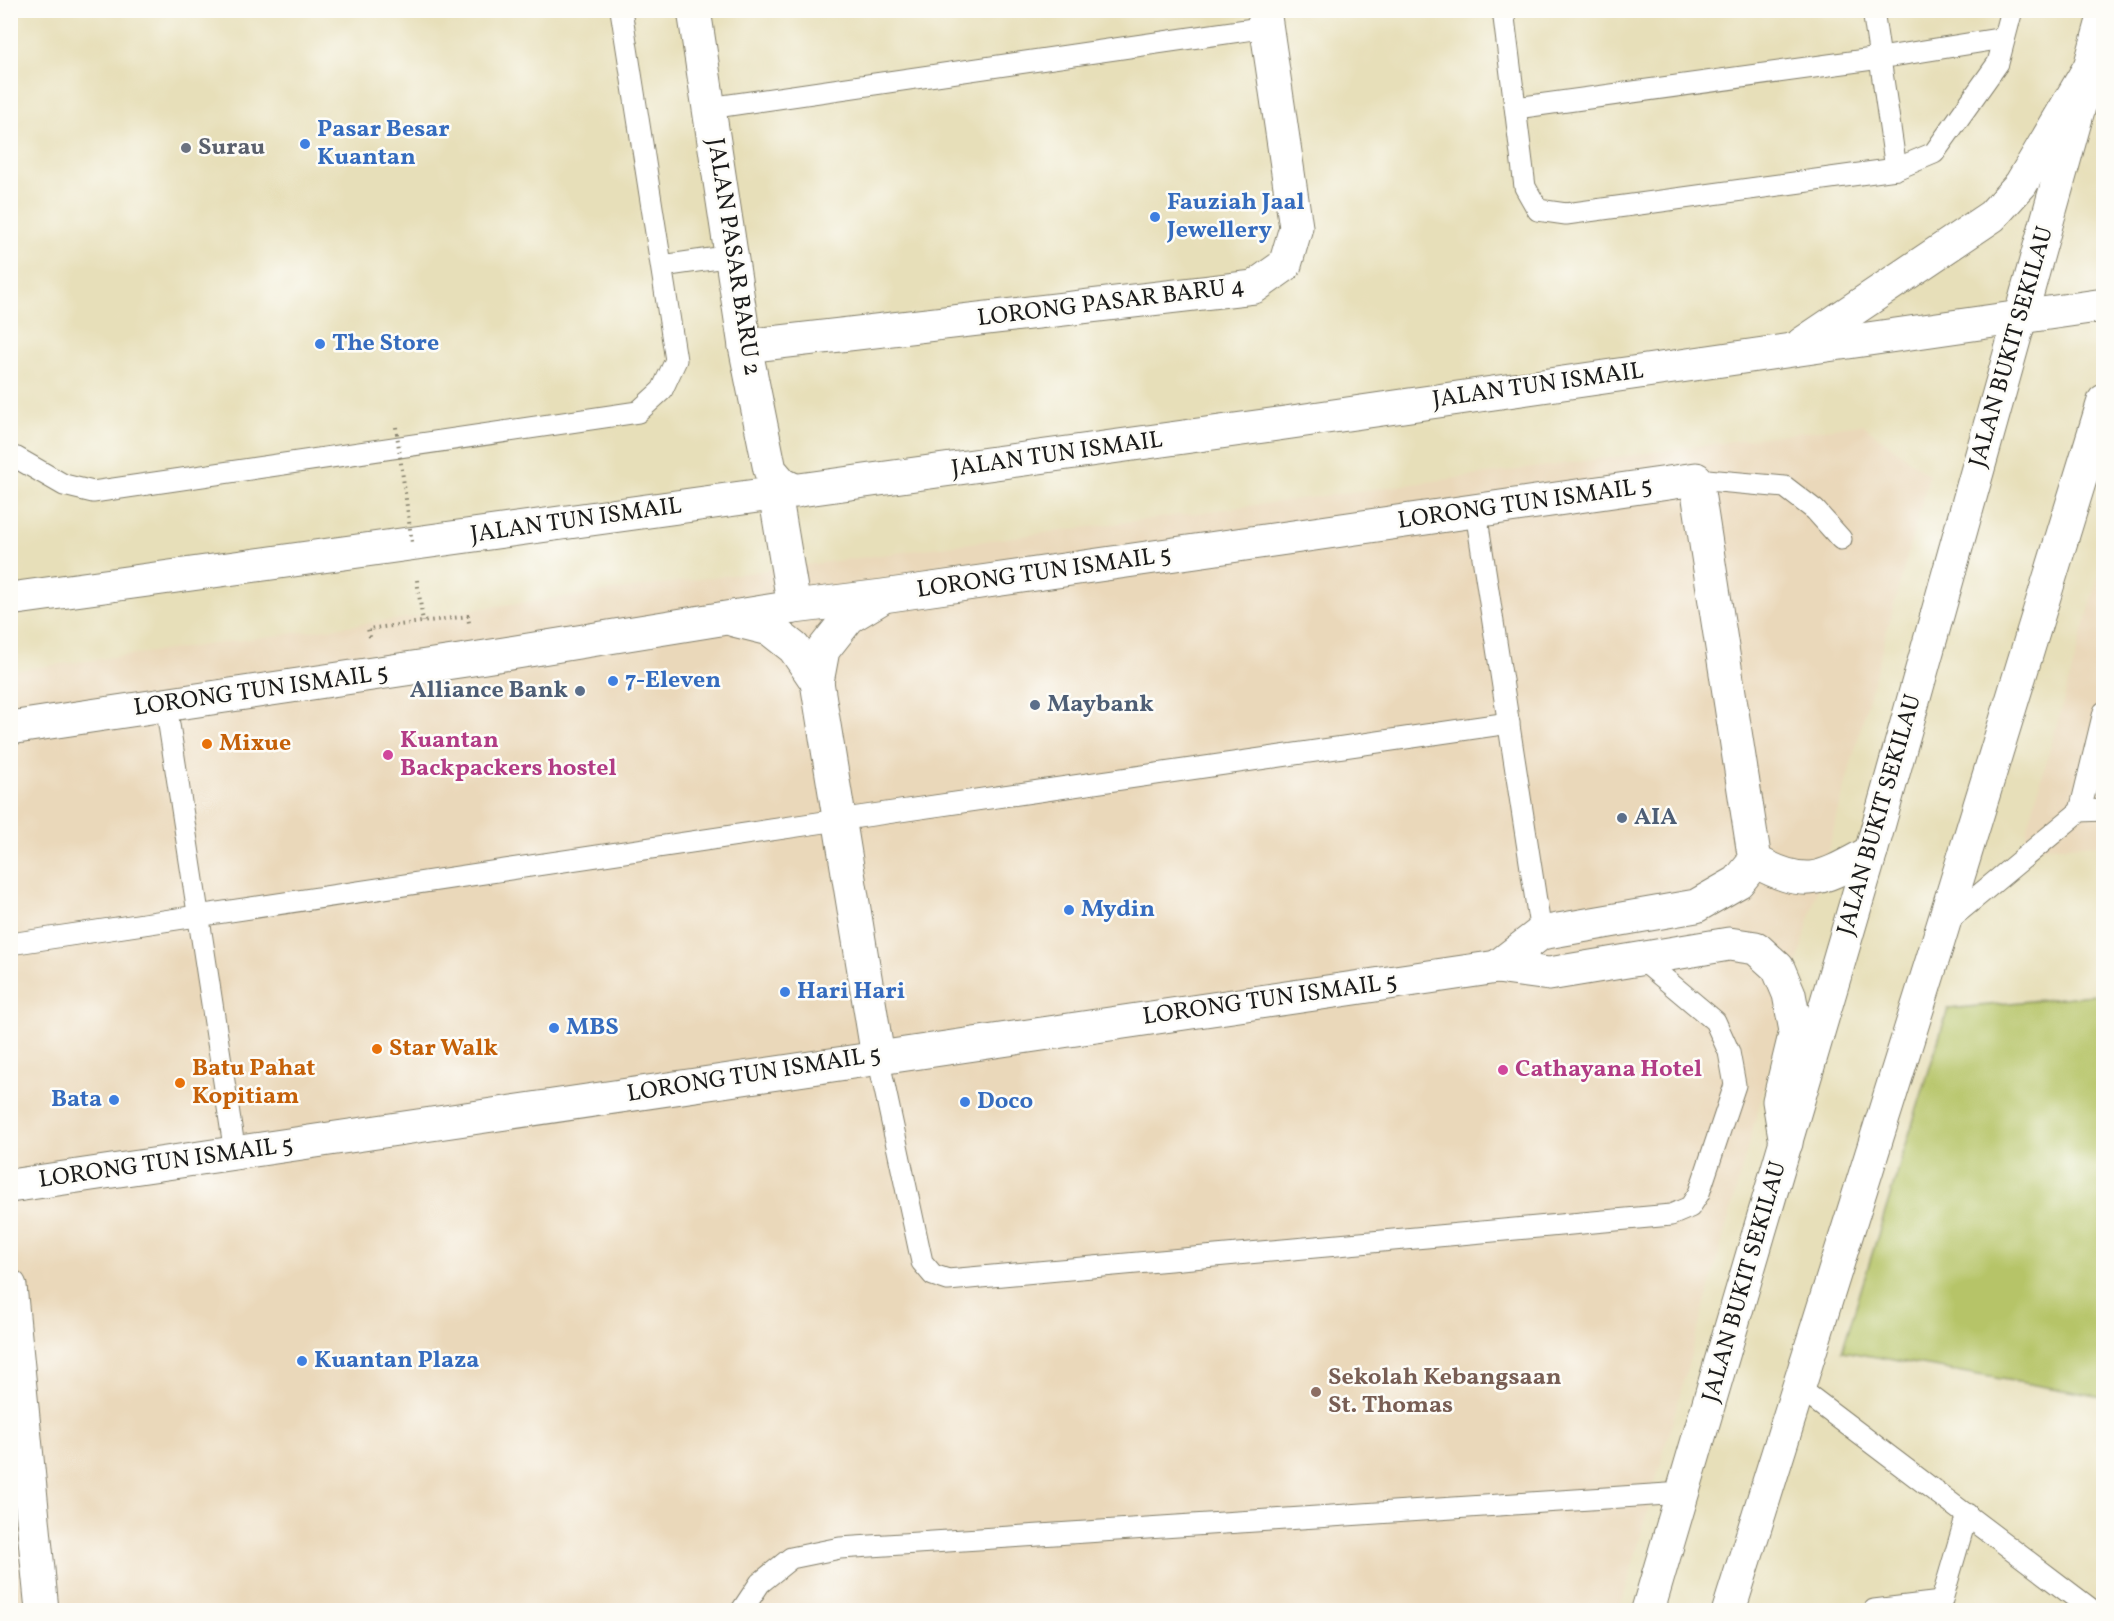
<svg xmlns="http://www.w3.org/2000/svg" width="2114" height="1621" font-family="Vollkorn,serif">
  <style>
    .built { fill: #ead8ba }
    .green { fill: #b6c467; stroke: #697042; stroke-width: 1.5 }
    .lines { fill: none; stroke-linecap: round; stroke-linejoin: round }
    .service-casing { stroke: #827e6a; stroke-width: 23 }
    .minor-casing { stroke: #827e6a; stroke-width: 35 }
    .tertiary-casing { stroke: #827e6a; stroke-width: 35 }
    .secondary-casing { stroke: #827e6a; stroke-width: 35 }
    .path { stroke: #827e6a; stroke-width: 4; stroke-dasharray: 1.5 4.5; stroke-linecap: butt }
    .service { stroke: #fff; stroke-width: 21 }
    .minor { stroke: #fff; stroke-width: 33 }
    .tertiary { stroke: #fff; stroke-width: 33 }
    .secondary { stroke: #fff; stroke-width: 33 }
    .path-bridge { stroke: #827e6a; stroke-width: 4; stroke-dasharray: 1.5 4.5; stroke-linecap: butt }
    .shop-dot { fill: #3f7fe0; stroke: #fdfcf7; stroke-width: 2 }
    .worship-dot { fill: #6b7280; stroke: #fdfcf7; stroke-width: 2 }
    .service-dot { fill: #5c6f8a; stroke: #fdfcf7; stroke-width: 2 }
    .food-dot { fill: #e8710a; stroke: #fdfcf7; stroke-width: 2 }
    .hotel-dot { fill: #d1479c; stroke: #fdfcf7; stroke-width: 2 }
    .education-dot { fill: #8d6e63; stroke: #fdfcf7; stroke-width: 2 }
    .labels { text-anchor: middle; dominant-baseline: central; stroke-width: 5; stroke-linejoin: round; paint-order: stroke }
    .shop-label { font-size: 24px; font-weight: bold; fill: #366cbe; stroke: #fdfcf7; text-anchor: start }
    .worship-label { font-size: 24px; font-weight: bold; fill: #5b616d; stroke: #fdfcf7; text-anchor: start }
    .street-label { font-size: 24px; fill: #1c1c1c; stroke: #fdfcf7 }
    .service-label { font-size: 24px; font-weight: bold; fill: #4e5e75; stroke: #fdfcf7; text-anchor: start }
    .hotel-label { font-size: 24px; font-weight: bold; fill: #b23c85; stroke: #fdfcf7; text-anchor: start }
    .food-label { font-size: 24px; font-weight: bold; fill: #c56008; stroke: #fdfcf7; text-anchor: start }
    .education-label { font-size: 24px; font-weight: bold; fill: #785e54; stroke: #fdfcf7; text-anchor: start }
  </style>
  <rect width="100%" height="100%" fill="#fdfcf7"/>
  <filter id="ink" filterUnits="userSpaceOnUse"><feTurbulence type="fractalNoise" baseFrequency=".0167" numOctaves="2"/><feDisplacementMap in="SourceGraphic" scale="12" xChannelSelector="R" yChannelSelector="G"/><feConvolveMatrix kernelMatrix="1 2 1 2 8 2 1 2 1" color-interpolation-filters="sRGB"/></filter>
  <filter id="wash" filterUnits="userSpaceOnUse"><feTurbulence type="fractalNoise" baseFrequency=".008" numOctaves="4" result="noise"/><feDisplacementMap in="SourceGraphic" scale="24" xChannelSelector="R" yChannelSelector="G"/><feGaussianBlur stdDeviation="1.35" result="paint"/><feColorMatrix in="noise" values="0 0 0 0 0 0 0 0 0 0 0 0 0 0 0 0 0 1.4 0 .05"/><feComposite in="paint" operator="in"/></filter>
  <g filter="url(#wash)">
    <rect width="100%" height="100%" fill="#e7dfb9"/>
    <!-- built -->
    <g class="built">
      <path d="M1862,424L1929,475L1729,1217L1620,1610H11L10,671Z"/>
      <path d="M2103,560V844L2022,848Z"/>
    </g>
    <!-- green -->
    <path class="green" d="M2103,994V1397L1842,1351L1948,1009Z"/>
  </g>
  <g filter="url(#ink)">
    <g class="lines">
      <defs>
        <g id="service">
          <path d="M1503,10L1525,187L1538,210L1566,214L1896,169L1873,10"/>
          <path d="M709,108L1267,27"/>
          <path d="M1516,108L1880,58L2004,38"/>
          <path d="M1896,169L1934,153L1998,63L2012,10"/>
          <path d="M662,266L732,256"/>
          <path d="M10,457L17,458L64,485L93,492L638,412L662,390L676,360L621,10"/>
          <path d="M1696,479L1785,487L1815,510L1841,539"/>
          <path d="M1476,512L1541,933"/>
          <path d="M166,705L235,1153"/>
          <path d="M2080,811L2104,712"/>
          <path d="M1944,924L2080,811L2104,810"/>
          <path d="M10,944L838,820L1509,723"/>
          <path d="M878,1057L922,1262L933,1275L948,1280L1671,1215L1690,1207L1699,1193L1735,1085L1729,1052L1715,1021L1641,959"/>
          <path d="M1799,1388L2092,1610"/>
          <path d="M742,1610L760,1583L791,1558L840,1548L1683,1493"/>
          <path d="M1874,1610L1941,1602"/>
          <path d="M1939,1610L1967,1514"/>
        </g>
        <g id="minor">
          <path d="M694,10L745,346L770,470L782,484L796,491"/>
          <path d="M745,346L1254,287L1285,265L1296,227L1264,10"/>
          <path d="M775,493L794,607"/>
          <path d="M734,620L770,629L794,648L817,682"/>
          <path d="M10,728L473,659L794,607L883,596L1696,479L1755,861L1738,882L1696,906L1541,933L1497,967"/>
          <path d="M1755,861C1808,890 1821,879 1871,852"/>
          <path d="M878,1057L817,682L823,650L849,617L879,599"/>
          <path d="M10,1186L1497,967L1549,974L1729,944L1756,948L1778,968L1789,994L1796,1031L1779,1101L1786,1143"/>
          <path d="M10,1286L42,1610"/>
        </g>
        <g id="tertiary">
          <path d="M1648,1610L1871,852L2104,17"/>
          <path d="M1729,1610L1938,942L2104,401"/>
        </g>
        <g id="secondary">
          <path d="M1802,344L1992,216L2021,184L2090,67"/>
          <path d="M10,599L1278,424L2104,305"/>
        </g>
      </defs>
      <!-- service casing -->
      <use href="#service" class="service-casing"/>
      <!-- minor casing -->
      <use href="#minor" class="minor-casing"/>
      <!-- tertiary casing -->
      <use href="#tertiary" class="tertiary-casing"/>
      <!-- secondary casing -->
      <use href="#secondary" class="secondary-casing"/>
      <!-- path -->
      <g class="path">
        <path d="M417,580L423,622"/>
        <path d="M370,637L368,629L468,616L469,623"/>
      </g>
      <!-- service -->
      <use href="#service" class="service"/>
      <!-- minor -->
      <use href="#minor" class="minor"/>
      <!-- tertiary -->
      <use href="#tertiary" class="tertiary"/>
      <!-- secondary -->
      <use href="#secondary" class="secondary"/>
      <!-- path-bridge -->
      <path class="path-bridge" d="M396,427L412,543"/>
    </g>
  </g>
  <!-- markers -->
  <g class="shop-dot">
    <circle cx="305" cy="144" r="6"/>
    <circle cx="1155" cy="217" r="6"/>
    <circle cx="320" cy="344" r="6"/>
    <circle cx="613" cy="681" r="6"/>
    <circle cx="1069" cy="910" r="6"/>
    <circle cx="785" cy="992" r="6"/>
    <circle cx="554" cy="1028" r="6"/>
    <circle cx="114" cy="1100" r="6"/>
    <circle cx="965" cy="1102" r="6"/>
    <circle cx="302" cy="1361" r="6"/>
  </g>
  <circle class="worship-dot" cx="186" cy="148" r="6"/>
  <g class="service-dot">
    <circle cx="580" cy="691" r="6"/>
    <circle cx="1035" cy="705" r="6"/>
    <circle cx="1622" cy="818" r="6"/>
  </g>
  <g class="food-dot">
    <circle cx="207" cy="744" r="6"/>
    <circle cx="377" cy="1049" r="6"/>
    <circle cx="180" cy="1083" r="6"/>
  </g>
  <g class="hotel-dot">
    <circle cx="388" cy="755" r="6"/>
    <circle cx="1503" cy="1070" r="6"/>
  </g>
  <circle class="education-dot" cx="1316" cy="1392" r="6"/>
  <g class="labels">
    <!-- shop labels -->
    <g class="shop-label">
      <text x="317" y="130">Pasar Besar<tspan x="317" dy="28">Kuantan</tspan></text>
      <text x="1167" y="203">Fauziah Jaal<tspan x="1167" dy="28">Jewellery</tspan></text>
      <text x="332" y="344">The Store</text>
      <text x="625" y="681">7-Eleven</text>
      <text x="1081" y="910">Mydin</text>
      <text x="797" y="992">Hari Hari</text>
      <text x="566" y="1028">MBS</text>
      <text x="102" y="1100" text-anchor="end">Bata</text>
      <text x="977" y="1102">Doco</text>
      <text x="314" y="1361">Kuantan Plaza</text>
    </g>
    <!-- worship labels -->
    <g class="worship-label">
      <text x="198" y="148">Surau</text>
    </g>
    <!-- street labels -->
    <g class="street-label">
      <text transform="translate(733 257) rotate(81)">JALAN PASAR BARU 2</text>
      <text transform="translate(1111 303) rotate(-7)">LORONG PASAR BARU 4</text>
      <text transform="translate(2012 347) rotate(-74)">JALAN BUKIT SEKILAU</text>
      <text transform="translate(1538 386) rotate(-8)">JALAN TUN ISMAIL</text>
      <text transform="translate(1057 455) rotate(-8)">JALAN TUN ISMAIL</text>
      <text transform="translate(1525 504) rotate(-8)">LORONG TUN ISMAIL 5</text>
      <text transform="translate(576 521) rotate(-8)">JALAN TUN ISMAIL</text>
      <text transform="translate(1044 573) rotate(-8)">LORONG TUN ISMAIL 5</text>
      <text transform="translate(261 691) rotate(-8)">LORONG TUN ISMAIL 5</text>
      <text transform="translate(1880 815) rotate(-74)">JALAN BUKIT SEKILAU</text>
      <text transform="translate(1270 1000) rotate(-8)">LORONG TUN ISMAIL 5</text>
      <text transform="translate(754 1075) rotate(-9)">LORONG TUN ISMAIL 5</text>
      <text transform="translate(166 1163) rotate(-8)">LORONG TUN ISMAIL 5</text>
      <text transform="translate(1745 1282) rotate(-74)">JALAN BUKIT SEKILAU</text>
    </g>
    <!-- service labels -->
    <g class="service-label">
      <text x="568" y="691" text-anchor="end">Alliance Bank</text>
      <text x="1047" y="705">Maybank</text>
      <text x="1634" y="818">AIA</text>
    </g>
    <!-- hotel labels -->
    <g class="hotel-label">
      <text x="400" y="741">Kuantan<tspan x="400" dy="28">Backpackers hostel</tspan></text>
      <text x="1515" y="1070">Cathayana Hotel</text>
    </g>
    <!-- food labels -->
    <g class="food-label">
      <text x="219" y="744">Mixue</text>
      <text x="389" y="1049">Star Walk</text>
      <text x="192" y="1069">Batu Pahat<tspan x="192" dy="28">Kopitiam</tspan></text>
    </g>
    <!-- education labels -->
    <g class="education-label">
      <text x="1328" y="1378">Sekolah Kebangsaan<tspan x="1328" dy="28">St. Thomas</tspan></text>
    </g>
  </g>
  <!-- margin -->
  <rect width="2114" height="1621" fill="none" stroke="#fdfcf7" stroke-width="36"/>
</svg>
